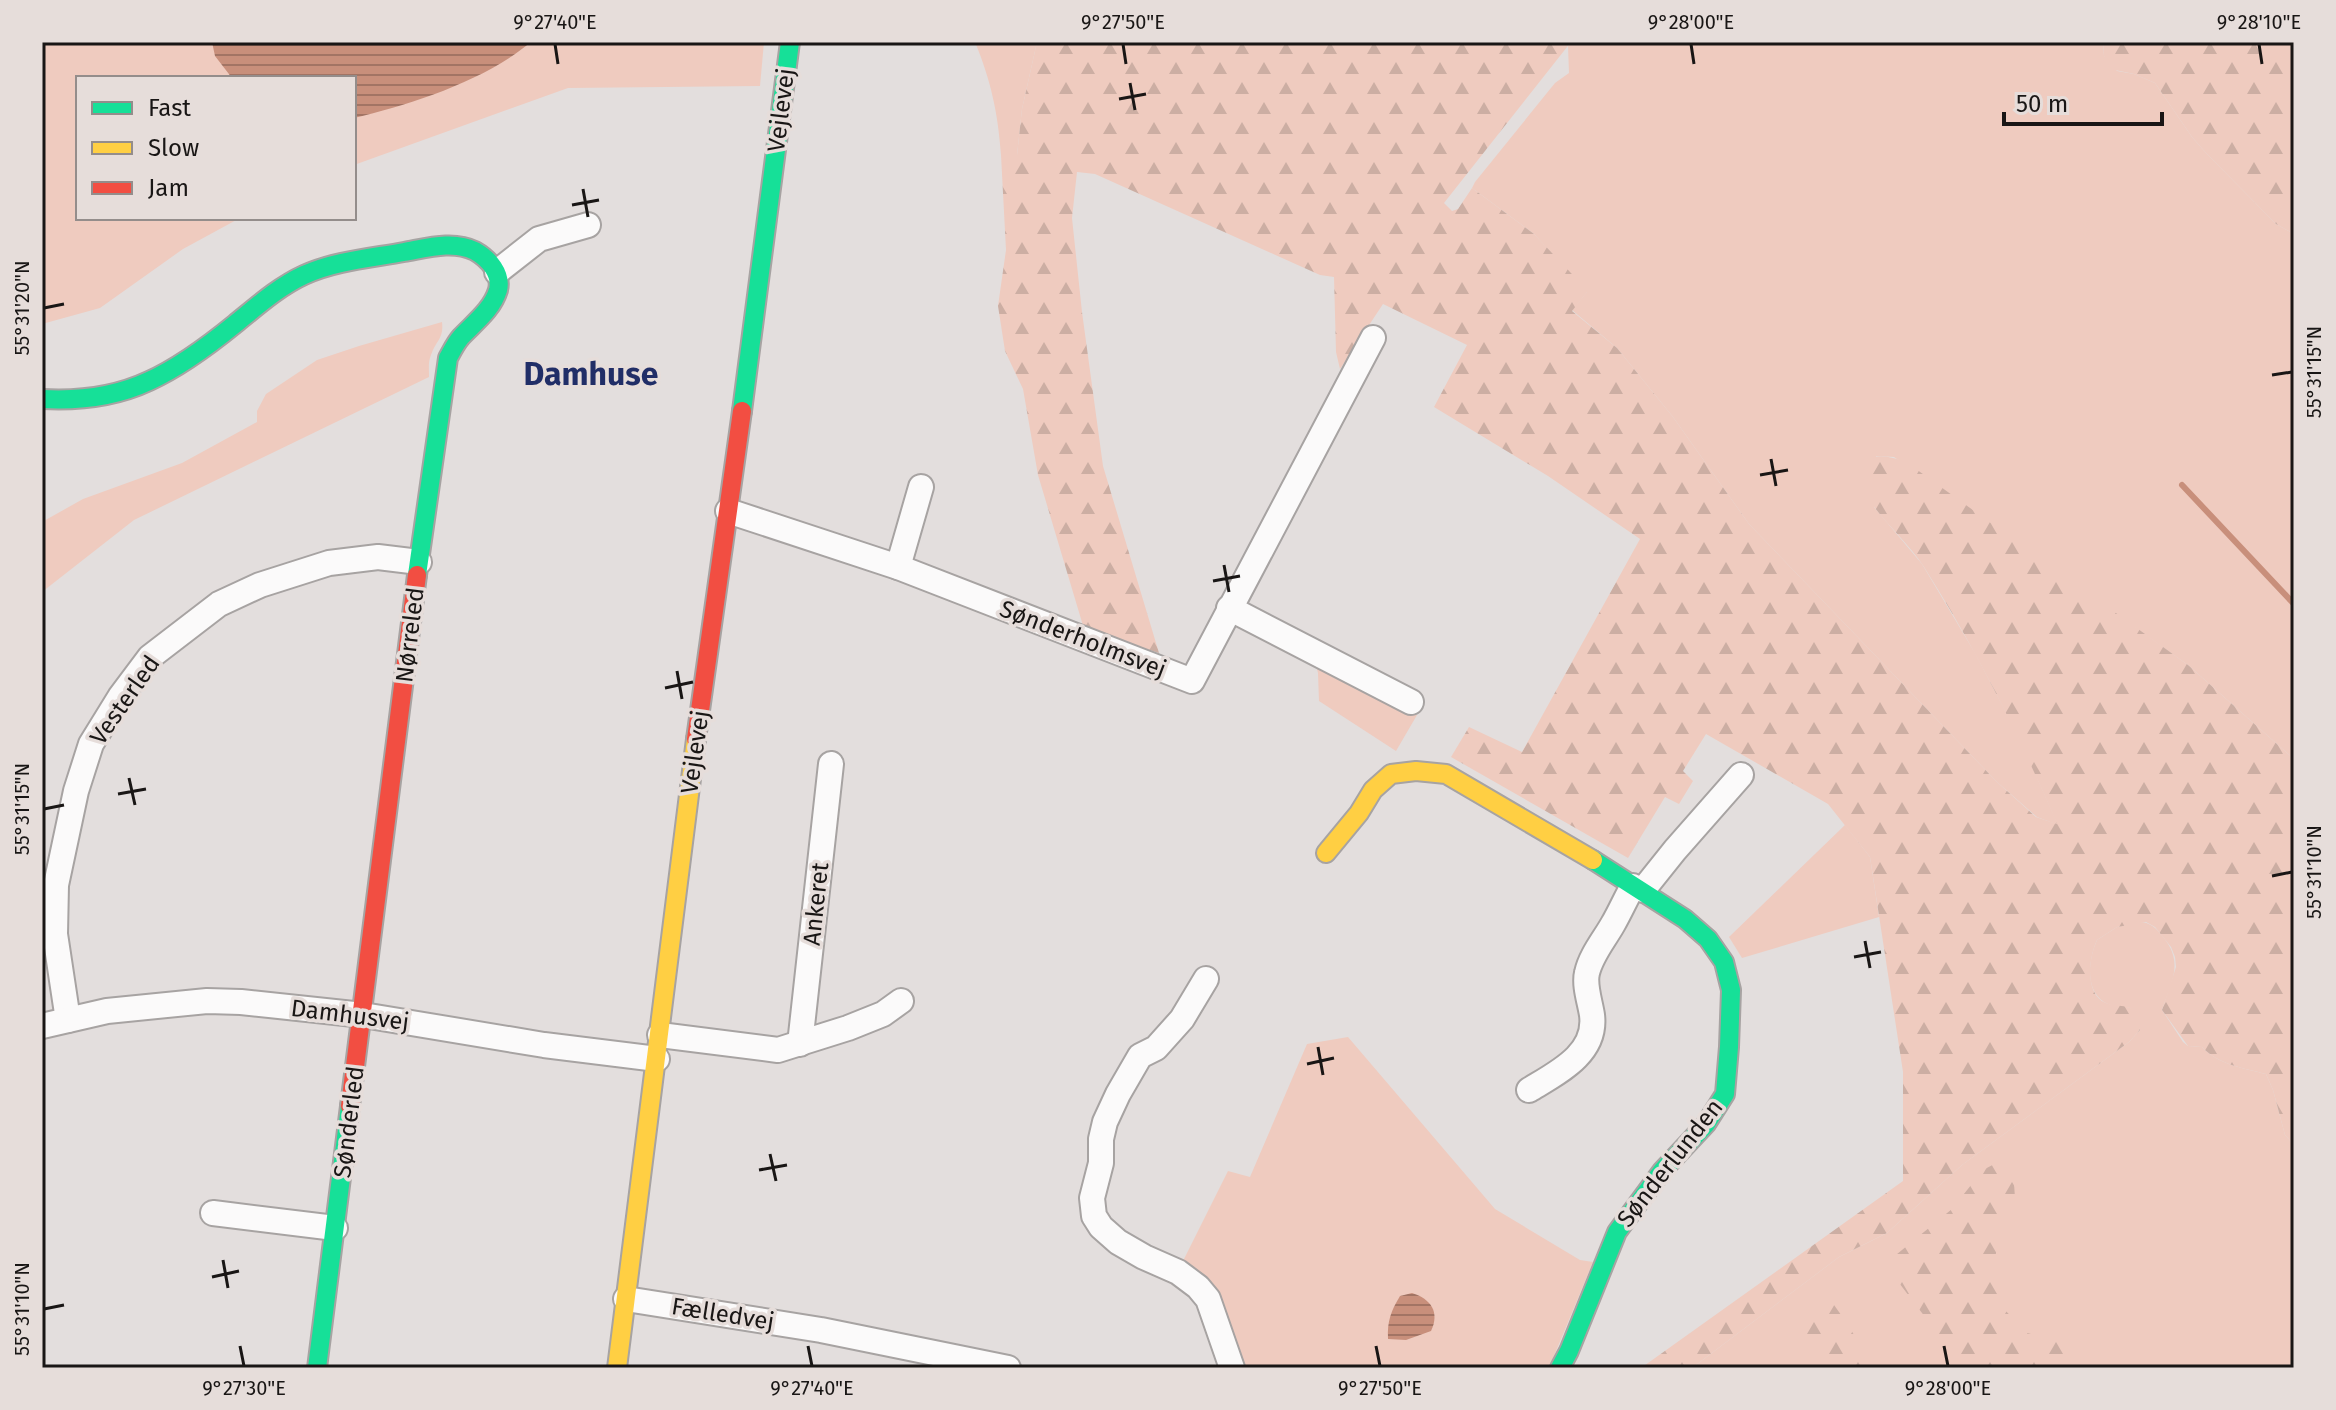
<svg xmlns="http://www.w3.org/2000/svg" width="2336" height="1410" font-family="'Fira Sans',sans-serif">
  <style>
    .grass { fill: #efcbbf }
    .forest { fill: url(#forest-firs) }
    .water { fill: url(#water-rules) }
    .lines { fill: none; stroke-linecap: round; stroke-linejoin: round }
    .stream { stroke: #c88f7b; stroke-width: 6 }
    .street-casing { stroke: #a7a3a2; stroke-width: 28 }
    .fast-casing { stroke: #a7a3a2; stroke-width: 22 }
    .slow-casing { stroke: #a7a3a2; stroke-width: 22 }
    .jam-casing { stroke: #a7a3a2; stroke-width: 22 }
    .street { stroke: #fbfafa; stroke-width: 24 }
    .fast { stroke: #16e098; stroke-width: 18 }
    .slow { stroke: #ffcf43; stroke-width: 18 }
    .jam { stroke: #f24e42; stroke-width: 18 }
    .ticks { fill: none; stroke: #191615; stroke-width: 3 }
    .labels { text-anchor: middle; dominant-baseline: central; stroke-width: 7; stroke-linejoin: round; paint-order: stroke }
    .street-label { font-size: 24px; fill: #191615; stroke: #e6ddda }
    .district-label { font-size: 32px; font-weight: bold; fill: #212e67; stroke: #e6ddda }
    .neatline { fill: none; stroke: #191615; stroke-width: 3 }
    .ticks-label { font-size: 20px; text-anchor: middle; fill: #191615 }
  </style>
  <defs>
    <pattern id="forest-firs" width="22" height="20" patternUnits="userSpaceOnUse" patternTransform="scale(2)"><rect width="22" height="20" fill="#efcbbf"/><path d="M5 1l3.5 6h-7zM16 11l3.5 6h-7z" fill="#ccaea3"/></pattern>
    <pattern id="water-rules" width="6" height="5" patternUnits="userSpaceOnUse" patternTransform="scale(2)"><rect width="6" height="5" fill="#c88f7b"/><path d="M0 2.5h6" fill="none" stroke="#a27464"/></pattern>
  </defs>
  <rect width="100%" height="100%" fill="#e3dedd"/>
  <!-- grass -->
  <g class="grass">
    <path d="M42,42H764L760,86L568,88L354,165V78H78V218H240L183,249L100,308L42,324Z"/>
    <path d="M975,42H1037L1022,109L1017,155H1001C998,113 991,81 975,42Z"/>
    <path d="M1571,42H2103L2104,56L2117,71L2134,74L2155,83L2192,137L2206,153L2276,224L2294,234V759L2188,665L1894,457L1876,456L1874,507L1922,564L1975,653L2020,739L2058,825L2037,817L1997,782L1749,524L1673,417L1617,348L1572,310L1587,292L1534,234L1472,188L1475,182L1555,83L1569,73L1568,46Z"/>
    <path d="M442,322C444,339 436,340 431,355C428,362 429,369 429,377L134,520L42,592V522L83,499L182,463L257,422V411L266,394L317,360L359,346Z"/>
    <path d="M1315,661L1417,715L1396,751L1319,701L1318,673Z"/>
    <path d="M1845,825L1870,857L1879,917L1742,958L1729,937Z"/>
    <path d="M2138,922C2151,922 2156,928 2164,938C2184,964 2171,982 2162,1010L2183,1042L2188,1046L2202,1047C2219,1065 2243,1068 2266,1074L2273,1090L2285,1135L2294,1145V1368H1692L1839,1257L1887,1233L1962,1165L2129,1042L2140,1030L2130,1008C2121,1006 2111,1007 2104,1002C2084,989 2089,958 2097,940L2117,927Z"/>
    <path d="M1348,1037L1495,1209L1580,1260L1593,1262L1549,1368H1243L1215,1288L1180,1267L1228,1171L1250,1177L1307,1044Z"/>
  </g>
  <!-- forest -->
  <g class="forest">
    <path d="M1037,42H1571L1444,203L1452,211L1458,209L1472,188L1534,234L1588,291L1572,311L1617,348L1673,417L1749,524L1997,782L2036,817L2057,824C2019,735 1976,649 1924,567C1907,541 1882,521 1866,495C1850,454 1878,449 1909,464L2188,665L2294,759V1145L2285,1135L2273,1090L2266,1074C2243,1068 2219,1065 2202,1047L2188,1046L2162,1010L2176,967L2175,957L2171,947L2155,927L2146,922L2117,927L2097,940C2089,957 2084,994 2106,1003C2115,1007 2129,1004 2136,1012C2140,1017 2139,1024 2140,1030L2129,1042L1962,1165L1887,1233L1839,1257L1692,1368H1641L1903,1181V1072L1870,857L1828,804L1706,734L1683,771L1693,781L1679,804L1665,797L1628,858L1451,757L1469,727L1522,752L1640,539L1548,476L1434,407L1467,345L1383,304L1340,369L1336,352L1334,277L1320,275L1095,174L1077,172L1072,218L1082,312L1103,466L1159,653L1084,629L1038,475L1023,389L1005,351L998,306L1006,250L1001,155H1017L1022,109Z"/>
    <path d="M2103,42H2294V234L2276,224L2206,153L2192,137L2155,83L2134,74L2110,69L2104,56Z"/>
    <path d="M2000,1161L2013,1169L2015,1198L1997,1238L1994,1281L2003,1308L2027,1333L2062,1342L2077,1368H1964L1893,1275L1891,1259L1952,1209L1983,1170Z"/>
    <path d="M1828,1297C1844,1318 1861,1343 1870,1368H1828L1801,1349L1795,1336V1324L1810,1302Z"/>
  </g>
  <!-- water -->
  <g class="water">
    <path d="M212,42H531C484,81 412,104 354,118V78H232L215,56Z"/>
    <path d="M1412,1293C1431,1299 1440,1312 1431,1331L1406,1340L1388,1339C1387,1321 1391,1311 1400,1296Z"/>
  </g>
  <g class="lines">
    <!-- stream -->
    <path class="stream" d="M2182,485L2294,604"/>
    <defs>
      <g id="street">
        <path d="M497,272L539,239L588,225"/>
        <path d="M728,511L898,567L1192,681L1373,338"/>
        <path d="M898,567L921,487"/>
        <path d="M1229,608L1411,702"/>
        <path d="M1643,890L1675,850L1741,775"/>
        <path d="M1206,979L1182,1019L1156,1048L1140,1056L1118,1094L1105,1122L1101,1139V1163L1092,1198L1094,1216L1101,1227L1118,1242L1144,1257L1178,1272L1198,1287L1208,1299L1232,1368"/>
        <path d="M68,1020L55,934L56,885L76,791L91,744L120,697L150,657L219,604L260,585L329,563L378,557L419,562"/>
        <path d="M42,1026L107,1011L207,1001L241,1002L363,1015L544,1045L657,1059"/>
        <path d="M660,1035L778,1050L848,1028L883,1014L901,1001"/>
        <path d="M800,1044L831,764"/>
        <path d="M1529,1090C1557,1073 1597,1054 1592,1015C1590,1002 1584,985 1587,973C1591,955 1604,940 1613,924C1620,912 1626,898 1633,886"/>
        <path d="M213,1213L335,1228"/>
        <path d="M626,1299L821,1330L1008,1368"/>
      </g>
      <g id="fast">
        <path d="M42,399C78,401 115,397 149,381C180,367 208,346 235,324C256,307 278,287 304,275C334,261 371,258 404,252C427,248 453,240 475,251C489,259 502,274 498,290C492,310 474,323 461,337C455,344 452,351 448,358L417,575"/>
        <path d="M742,411L790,42"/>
        <path d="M317,1368L350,1106"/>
        <path d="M1560,1368L1569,1351L1617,1232L1662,1171L1706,1124L1725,1094L1729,1047L1731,990L1724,962L1708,939L1685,919L1593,860"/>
      </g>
      <g id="slow">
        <path d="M1326,853L1359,813L1373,790L1391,774L1416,771L1446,774L1593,860"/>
        <path d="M617,1368L696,739"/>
      </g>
      <g id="jam">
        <path d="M696,739L742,411"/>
        <path d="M350,1106L417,575"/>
      </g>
    </defs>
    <!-- street casing -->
    <use href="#street" class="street-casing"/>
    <!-- fast casing -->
    <use href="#fast" class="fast-casing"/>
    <!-- slow casing -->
    <use href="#slow" class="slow-casing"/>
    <!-- jam casing -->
    <use href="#jam" class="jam-casing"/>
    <!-- street -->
    <use href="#street" class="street"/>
    <!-- fast -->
    <use href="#fast" class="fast"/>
    <!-- slow -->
    <use href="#slow" class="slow"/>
    <!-- jam -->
    <use href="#jam" class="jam"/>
  </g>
  <!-- ticks -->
  <path class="ticks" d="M555,44L558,64M1123,44L1126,64M1691,44L1694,64M2259,44L2262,64M1130,83L1135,110M1119,99L1146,94M583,189L588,217M572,205L599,200M44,308L64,304M2272,375L2292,372M1771,459L1776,486M1760,475L1788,470M1224,565L1229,592M1213,581L1240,576M677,671L682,699M665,688L693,682M129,778L135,805M118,794L146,789M44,809L64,805M2272,876L2292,872M1865,941L1870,968M1854,957L1881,952M1318,1047L1323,1075M1307,1064L1334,1058M770,1154L776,1181M759,1170L787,1165M223,1260L228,1288M212,1277L239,1271M44,1309L64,1305M240,1346L244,1366M808,1346L812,1366M1376,1346L1380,1366M1944,1346L1948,1366"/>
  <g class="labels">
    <!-- street labels -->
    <g class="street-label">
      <text transform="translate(781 110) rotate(-83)">Vejlevej</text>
      <text transform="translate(410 635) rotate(-83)">Nørreled</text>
      <text transform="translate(1083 639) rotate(21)">Sønderholmsvej</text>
      <text transform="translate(125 700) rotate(-55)">Vesterled</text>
      <text transform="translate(695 752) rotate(-82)">Vejlevej</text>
      <text transform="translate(816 904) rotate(-84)">Ankeret</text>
      <text transform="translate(350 1015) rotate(7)">Damhusvej</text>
      <text transform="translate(349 1122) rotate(-83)">Sønderled</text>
      <text transform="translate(1670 1163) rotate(-52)">Sønderlunden</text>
      <text transform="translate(723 1314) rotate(9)">Fælledvej</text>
    </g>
    <!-- district labels -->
    <g class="district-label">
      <text x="591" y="374">Damhuse</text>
    </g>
  </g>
  <!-- border -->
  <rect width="2336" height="1410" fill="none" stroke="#e6ddda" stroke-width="88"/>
  <!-- legend -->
  <rect x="76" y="76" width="280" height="144" fill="#e6ddda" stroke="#948d8b" stroke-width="2"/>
  <rect x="92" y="102" width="40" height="12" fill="#16e098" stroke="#948d8b" stroke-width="2"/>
  <text x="148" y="116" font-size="24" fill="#191615">Fast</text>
  <rect x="92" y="142" width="40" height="12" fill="#ffcf43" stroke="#948d8b" stroke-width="2"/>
  <text x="148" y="156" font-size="24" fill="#191615">Slow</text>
  <rect x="92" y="182" width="40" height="12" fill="#f24e42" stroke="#948d8b" stroke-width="2"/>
  <text x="148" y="196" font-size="24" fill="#191615">Jam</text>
  <!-- scale -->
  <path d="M2004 112v12h158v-12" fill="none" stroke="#191615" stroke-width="4"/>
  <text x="2016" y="112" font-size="24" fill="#191615" stroke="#e6ddda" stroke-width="6" paint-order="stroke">50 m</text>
  <rect x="44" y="44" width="2248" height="1322" class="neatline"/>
  <g class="ticks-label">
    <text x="555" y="29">9°27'40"E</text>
    <text x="1123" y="29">9°27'50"E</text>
    <text x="1691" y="29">9°28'00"E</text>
    <text x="2259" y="29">9°28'10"E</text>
    <text transform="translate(22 308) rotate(-90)" y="7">55°31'20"N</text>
    <text transform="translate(2314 372) rotate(-90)" y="7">55°31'15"N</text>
    <text transform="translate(22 809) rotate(-90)" y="7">55°31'15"N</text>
    <text transform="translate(2314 872) rotate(-90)" y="7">55°31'10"N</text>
    <text transform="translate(22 1309) rotate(-90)" y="7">55°31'10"N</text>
    <text x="244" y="1395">9°27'30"E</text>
    <text x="812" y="1395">9°27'40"E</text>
    <text x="1380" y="1395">9°27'50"E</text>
    <text x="1948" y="1395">9°28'00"E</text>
  </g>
</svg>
